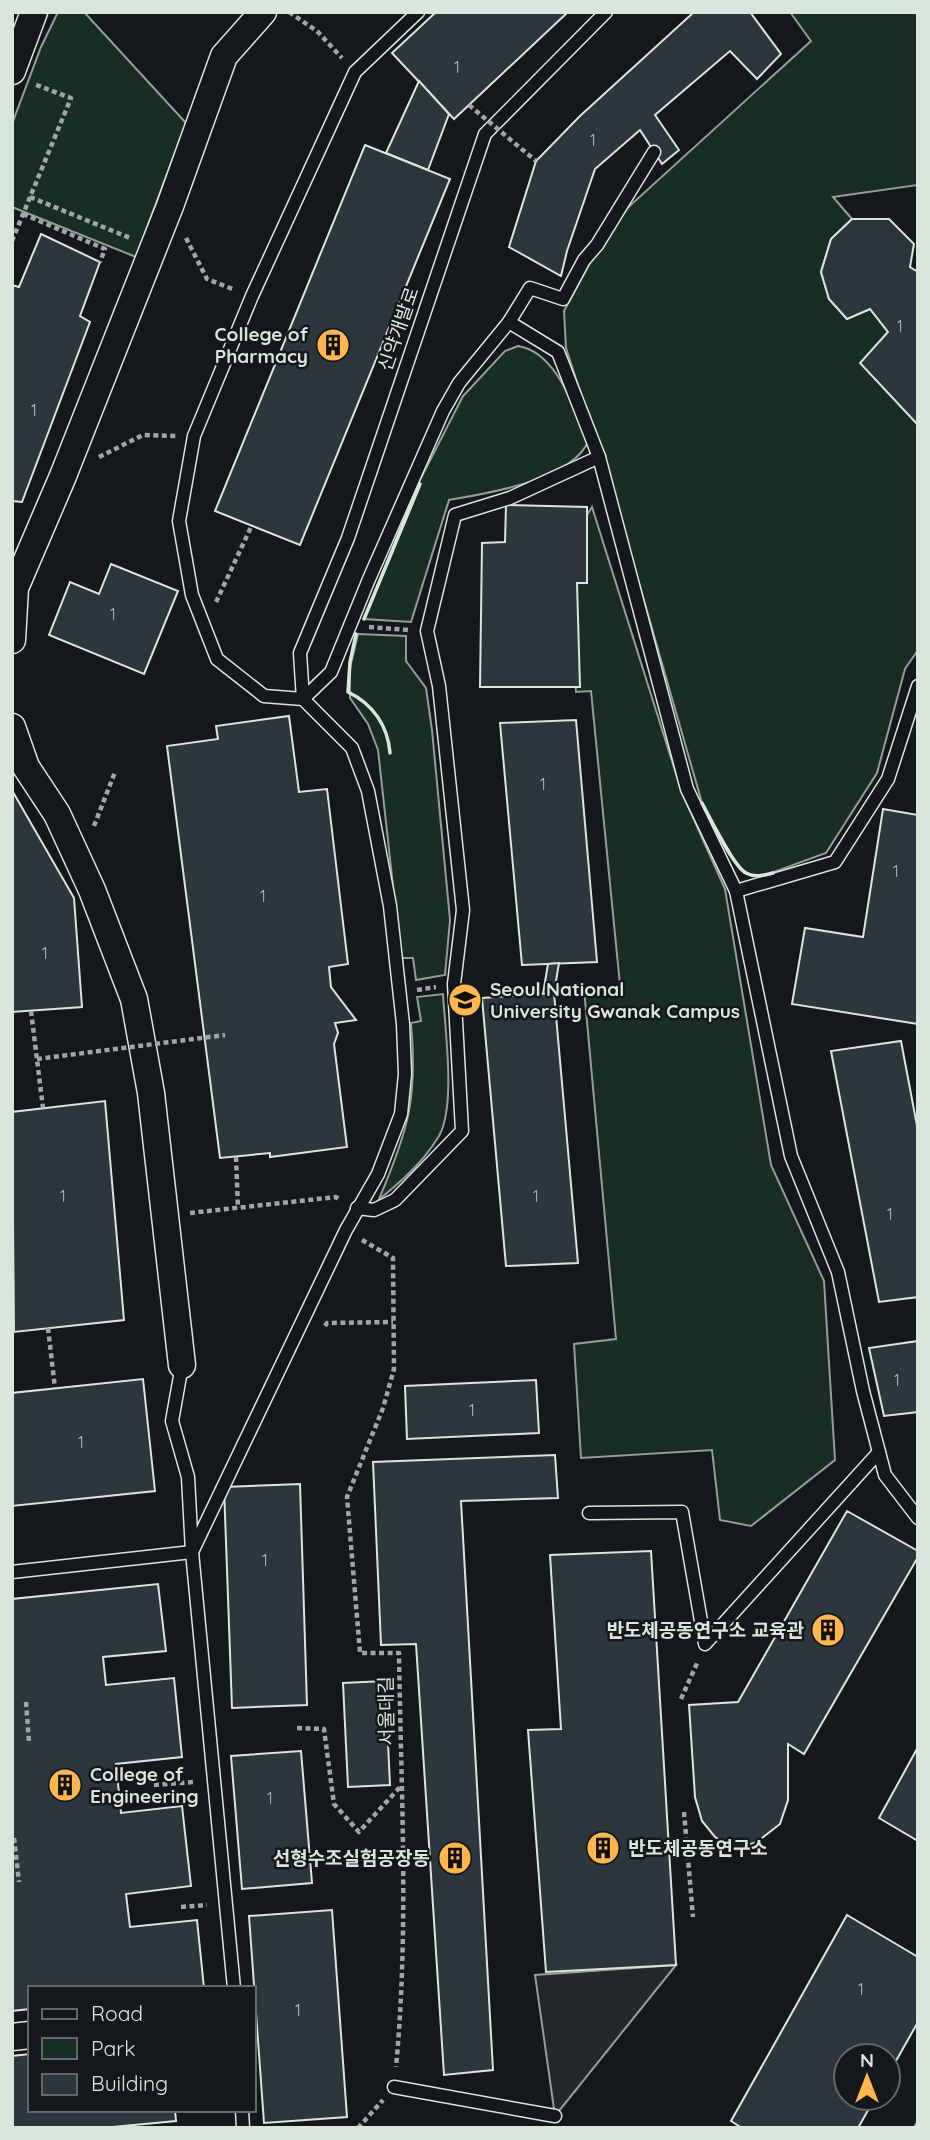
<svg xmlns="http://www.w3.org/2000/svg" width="930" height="2140" font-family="Quicksand,'Noto Sans KR',sans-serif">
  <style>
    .green { fill: #1a2d24; stroke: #939e99; stroke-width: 2 }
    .parking { fill: #24282b; stroke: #939e99; stroke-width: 2 }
    .building { fill: #2c363c; stroke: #d8e6dc; stroke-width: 2 }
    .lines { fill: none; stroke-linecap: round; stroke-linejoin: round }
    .lane-casing { stroke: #d8e6dc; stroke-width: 15 }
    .street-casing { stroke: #d8e6dc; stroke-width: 29 }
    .path { stroke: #9da8a2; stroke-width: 4.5; stroke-dasharray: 5 3.5; stroke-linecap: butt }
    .lane { stroke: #14181c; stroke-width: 12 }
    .street { stroke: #14181c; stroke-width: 26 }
    .path-bridge { stroke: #9da8a2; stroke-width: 4.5; stroke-dasharray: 5 3.5; stroke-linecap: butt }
    .wall { stroke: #d8e6dc; stroke-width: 3.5 }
    .labels { text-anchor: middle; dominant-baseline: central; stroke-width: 5; stroke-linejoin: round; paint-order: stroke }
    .number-label { font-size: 16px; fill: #adbab4 }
    .street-label { font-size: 19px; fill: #d8e6dc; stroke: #14181c }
    .poi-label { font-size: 19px; font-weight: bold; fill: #d8e6dc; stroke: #14181c; text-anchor: end }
  </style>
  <rect width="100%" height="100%" fill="#14181c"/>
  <!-- green -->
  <g class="green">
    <path d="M58,12H84L186,123L136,257L12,207V124L41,47Z"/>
    <path d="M790,12H918V185L833,197L852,219L831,239L821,272L829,299L847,319L870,309L888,332L861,363L918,425V650L905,669L877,773L826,853L760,877L745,873L735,862L702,803L614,496L566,348L564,311L612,222L811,41Z"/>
    <path d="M518,346C557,352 574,409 589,440C572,481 488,493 449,500L411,622L364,619L420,480L463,396L505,351Z"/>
    <path d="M592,507L682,793L725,889L771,1165L824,1281L835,1460L751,1526L720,1520L712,1450L581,1458L574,1344L616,1339L584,989L620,985L591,691L576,692L566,549Z"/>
    <path d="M358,634L406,636V661L426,688L432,730L450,920L445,975L416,980L413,958H401L378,750L368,724L350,698V668Z"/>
    <path d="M443,994C445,1030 456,1106 439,1136C430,1151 417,1166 404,1178C396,1185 388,1193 379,1199C408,1131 418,1098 411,1023L421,1021L417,997Z"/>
  </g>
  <!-- parking -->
  <path class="parking" d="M676,1965L555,2116L535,1975Z"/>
  <!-- building -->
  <g class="building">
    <path d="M436,12H568L454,119L392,53Z"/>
    <path d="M694,12H750L781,54L757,79L730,51L655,115L679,150L662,164L640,130L595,169L567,251L561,276L509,247L536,161L580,116Z"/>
    <path d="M419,81L449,114L428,170L386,153Z"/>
    <path d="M365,145L450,179L300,545L215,511Z"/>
    <path d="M852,219H889L914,244L910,267L918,272V425L860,363L888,332L870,309L847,319L829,299L821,272L831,239Z"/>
    <path d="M41,234L100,262L80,316L90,322L22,502L12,501V285L19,287Z"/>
    <path d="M506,505L587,507V583H577L580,687H480L482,543L505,542Z"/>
    <path d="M111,564L178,591L144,674L49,635L70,582L99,594Z"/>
    <path d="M289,716L299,792L327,789L348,964L329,967L331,987L356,1020L335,1023L338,1033L334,1044L347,1147L270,1157V1153L220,1158L167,746L218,739L216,726Z"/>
    <path d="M576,720L597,962L522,965L500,723Z"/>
    <path d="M13,792L74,898L82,1007L12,1012Z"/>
    <path d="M883,809L918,815V1024L792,1004L805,928L863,937Z"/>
    <path d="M559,963L554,993L543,994L548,964Z"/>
    <path d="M554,993L578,1263L506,1266L482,998Z"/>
    <path d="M901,1041L918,1131V1297L879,1302L831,1051Z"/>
    <path d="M105,1101L124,1320L14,1332L12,1112Z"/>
    <path d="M918,1341V1412L884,1416L869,1348Z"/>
    <path d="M143,1379L155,1491L12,1506V1393Z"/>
    <path d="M536,1380L539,1433L407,1439L405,1386Z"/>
    <path d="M555,1455L558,1498L461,1501L493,2070L444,2075L416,1644L381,1645L373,1462Z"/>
    <path d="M300,1484L307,1705L232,1708L224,1487Z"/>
    <path d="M847,1511L918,1551V1557L804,1754L788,1744V1800L780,1824L757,1842L736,1849L715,1837L702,1821L695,1797L689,1705L738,1702Z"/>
    <path d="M651,1551L676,1965L546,1972L528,1730L561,1729L550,1555Z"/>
    <path d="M158,1584L166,1651L103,1657L106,1685L174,1678L182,1757L116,1764L121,1813L182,1806L191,1886L126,1894L130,1927L197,1920L204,1988H30V2009L12,2011V1599Z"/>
    <path d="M385,1681L390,1785L348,1787L343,1683Z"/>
    <path d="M918,1747V1841L879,1818Z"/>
    <path d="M301,1751L312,1883L242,1889L231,1756Z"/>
    <path d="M332,1910L347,2117L264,2123L249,1916Z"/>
    <path d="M847,1915L918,1957V2022L888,2075V2056H846V2098H875L858,2128H742L731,2121Z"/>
    <path d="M30,2054V2110H175L176,2121L102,2128H12V2056Z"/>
  </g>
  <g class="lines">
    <defs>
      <g id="lane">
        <path d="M509,322L530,288L563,299L584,260L597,245L654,152"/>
        <path d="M303,699L331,672L369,579L443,411L459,383L509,322L558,352L599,457L687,789L736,891L791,1156L838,1272L863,1391L885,1475L918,1518"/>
        <path d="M303,699L300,653L348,538L485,134L606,12"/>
        <path d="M736,891L835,862L888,779L918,686"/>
        <path d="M357,1208L374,1210L395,1200L462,1131L454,984L463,910L439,686L427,631L455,515L510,498L599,457"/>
        <path d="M182,1365L172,1421L188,1477L192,1552L234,1988"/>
        <path d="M589,1513L682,1512L705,1644L879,1452"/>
        <path d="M12,1572L192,1552L346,1230L378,1174L401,1114L405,1074L403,1024L390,906L368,791L352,748L303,699L264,696L217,659L192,595L179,521L194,436L252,296L355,72L418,12"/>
        <path d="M394,2087L555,2116"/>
        <path d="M242,2110L243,2128"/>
      </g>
      <g id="street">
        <path d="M12,71L34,12"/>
        <path d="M12,640L15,588L63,476L170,206L224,56L263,12"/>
        <path d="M12,727L26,767L57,814L92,890L134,999L151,1093L182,1365"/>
        <path d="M12,2037L30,2035"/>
      </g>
    </defs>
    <!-- lane casing -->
    <use href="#lane" class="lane-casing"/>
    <!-- street casing -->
    <use href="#street" class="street-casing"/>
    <!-- path -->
    <g class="path">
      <path d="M289,12L317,31L342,58"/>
      <path d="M30,197L130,238"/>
      <path d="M23,214L105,249L100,262"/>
      <path d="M186,238L207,279L235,290"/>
      <path d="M12,241L71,98L34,84"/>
      <path d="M99,457L143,435L176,436"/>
      <path d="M216,602L252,525"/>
      <path d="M369,627L409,630"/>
      <path d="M94,826L115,772"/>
      <path d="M417,990L436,987"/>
      <path d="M31,1011L43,1108"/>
      <path d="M236,1157L238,1208"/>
      <path d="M190,1213L336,1197L340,1200"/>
      <path d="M362,1240L393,1258L394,1369L383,1408L347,1497L360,1653H399C401,1790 409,1930 396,2067"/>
      <path d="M325,1326L327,1323L393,1322"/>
      <path d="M48,1328L55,1388"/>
      <path d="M681,1699L698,1661"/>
      <path d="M26,1702L29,1742"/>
      <path d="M297,1728L324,1729L334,1804L359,1832L400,1787"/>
      <path d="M154,1785L194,1782"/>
      <path d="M684,1812L693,1917"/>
      <path d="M14,1838L19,1882"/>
      <path d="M181,1907L207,1905"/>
      <path d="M358,2128L383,2100"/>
      <path d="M915,2128L918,2123"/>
    </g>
    <!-- lane -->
    <use href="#lane" class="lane"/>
    <!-- street -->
    <use href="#street" class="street"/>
    <!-- path-bridge -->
    <g class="path-bridge">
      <path d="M469,105L536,161"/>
      <path d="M37,1059L225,1035"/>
    </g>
    <!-- wall -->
    <g class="wall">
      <path d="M364,619L420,484"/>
      <path d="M356,634L350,662L348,692C373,704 388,726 390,753"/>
      <path d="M702,803C710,818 733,866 746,873C755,878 764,875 773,873"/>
    </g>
  </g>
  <!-- icons -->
  <defs>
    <symbol id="building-disc" viewBox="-11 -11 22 22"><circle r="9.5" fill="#ffb74d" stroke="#14181c"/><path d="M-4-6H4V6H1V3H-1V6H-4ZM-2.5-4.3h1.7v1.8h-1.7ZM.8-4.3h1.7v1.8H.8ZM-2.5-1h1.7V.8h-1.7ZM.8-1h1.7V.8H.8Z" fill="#111"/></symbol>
    <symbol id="university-disc" viewBox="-11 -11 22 22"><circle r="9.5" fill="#ffb74d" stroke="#14181c"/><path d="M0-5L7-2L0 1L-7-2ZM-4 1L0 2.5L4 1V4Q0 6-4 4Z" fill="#111"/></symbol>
  </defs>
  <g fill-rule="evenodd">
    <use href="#building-disc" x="314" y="326" width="38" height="38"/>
    <use href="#university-disc" x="446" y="981" width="38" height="38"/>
    <use href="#building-disc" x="809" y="1611" width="38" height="38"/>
    <use href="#building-disc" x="46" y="1766" width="38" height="38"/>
    <use href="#building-disc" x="584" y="1829" width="38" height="38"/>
    <use href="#building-disc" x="436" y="1839" width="38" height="38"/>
  </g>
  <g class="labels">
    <!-- number labels -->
    <g class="number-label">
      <text x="457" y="67">1</text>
      <text x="593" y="140">1</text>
      <text x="900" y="326">1</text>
      <text x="34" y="410">1</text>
      <text x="113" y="614">1</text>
      <text x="543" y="784">1</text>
      <text x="896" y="871">1</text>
      <text x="263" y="896">1</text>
      <text x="45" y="953">1</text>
      <text x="63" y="1196">1</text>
      <text x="536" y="1196">1</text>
      <text x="890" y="1214">1</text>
      <text x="897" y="1380">1</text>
      <text x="472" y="1410">1</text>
      <text x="81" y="1442">1</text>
      <text x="265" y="1560">1</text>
      <text x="270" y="1798">1</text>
      <text x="861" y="1989">1</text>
      <text x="298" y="2010">1</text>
    </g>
    <!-- street labels -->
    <g class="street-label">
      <text transform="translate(398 329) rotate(-71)">신약개발로</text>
      <text transform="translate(386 1711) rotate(-91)">서울대길</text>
    </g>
    <!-- poi labels -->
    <g class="poi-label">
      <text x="308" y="334">College of<tspan x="308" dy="22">Pharmacy</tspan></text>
      <text x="490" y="989" text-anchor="start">Seoul National<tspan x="490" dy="22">University Gwanak Campus</tspan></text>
      <text x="804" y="1630">반도체공동연구소 교육관</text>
      <text x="90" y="1774" text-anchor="start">College of<tspan x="90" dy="22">Engineering</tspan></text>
      <text x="628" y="1848" text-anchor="start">반도체공동연구소</text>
      <text x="430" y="1858">선형수조실험공장동</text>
    </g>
  </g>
  <!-- border -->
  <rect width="930" height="2140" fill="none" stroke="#d8e6dc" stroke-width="28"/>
  <!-- legend -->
  <rect x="28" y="1986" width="228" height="126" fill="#14181c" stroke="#626a69" stroke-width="2"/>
  <rect x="42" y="2009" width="35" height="10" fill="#14181c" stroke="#626a69" stroke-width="2"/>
  <text x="91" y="2021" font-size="21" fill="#d8e6dc">Road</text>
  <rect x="42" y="2038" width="35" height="21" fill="#1a2d24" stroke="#626a69" stroke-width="2"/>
  <text x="91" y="2056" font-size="21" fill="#d8e6dc">Park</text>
  <rect x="42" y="2074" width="35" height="21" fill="#2c363c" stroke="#626a69" stroke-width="2"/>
  <text x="91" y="2091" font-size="21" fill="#d8e6dc">Building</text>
  <!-- north arrow -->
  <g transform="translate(867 2077)"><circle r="33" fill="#14181c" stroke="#626a69" stroke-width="2"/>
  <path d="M0-5L12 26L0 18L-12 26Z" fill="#ffb74d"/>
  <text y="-10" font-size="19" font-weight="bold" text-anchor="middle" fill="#d8e6dc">N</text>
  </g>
</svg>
